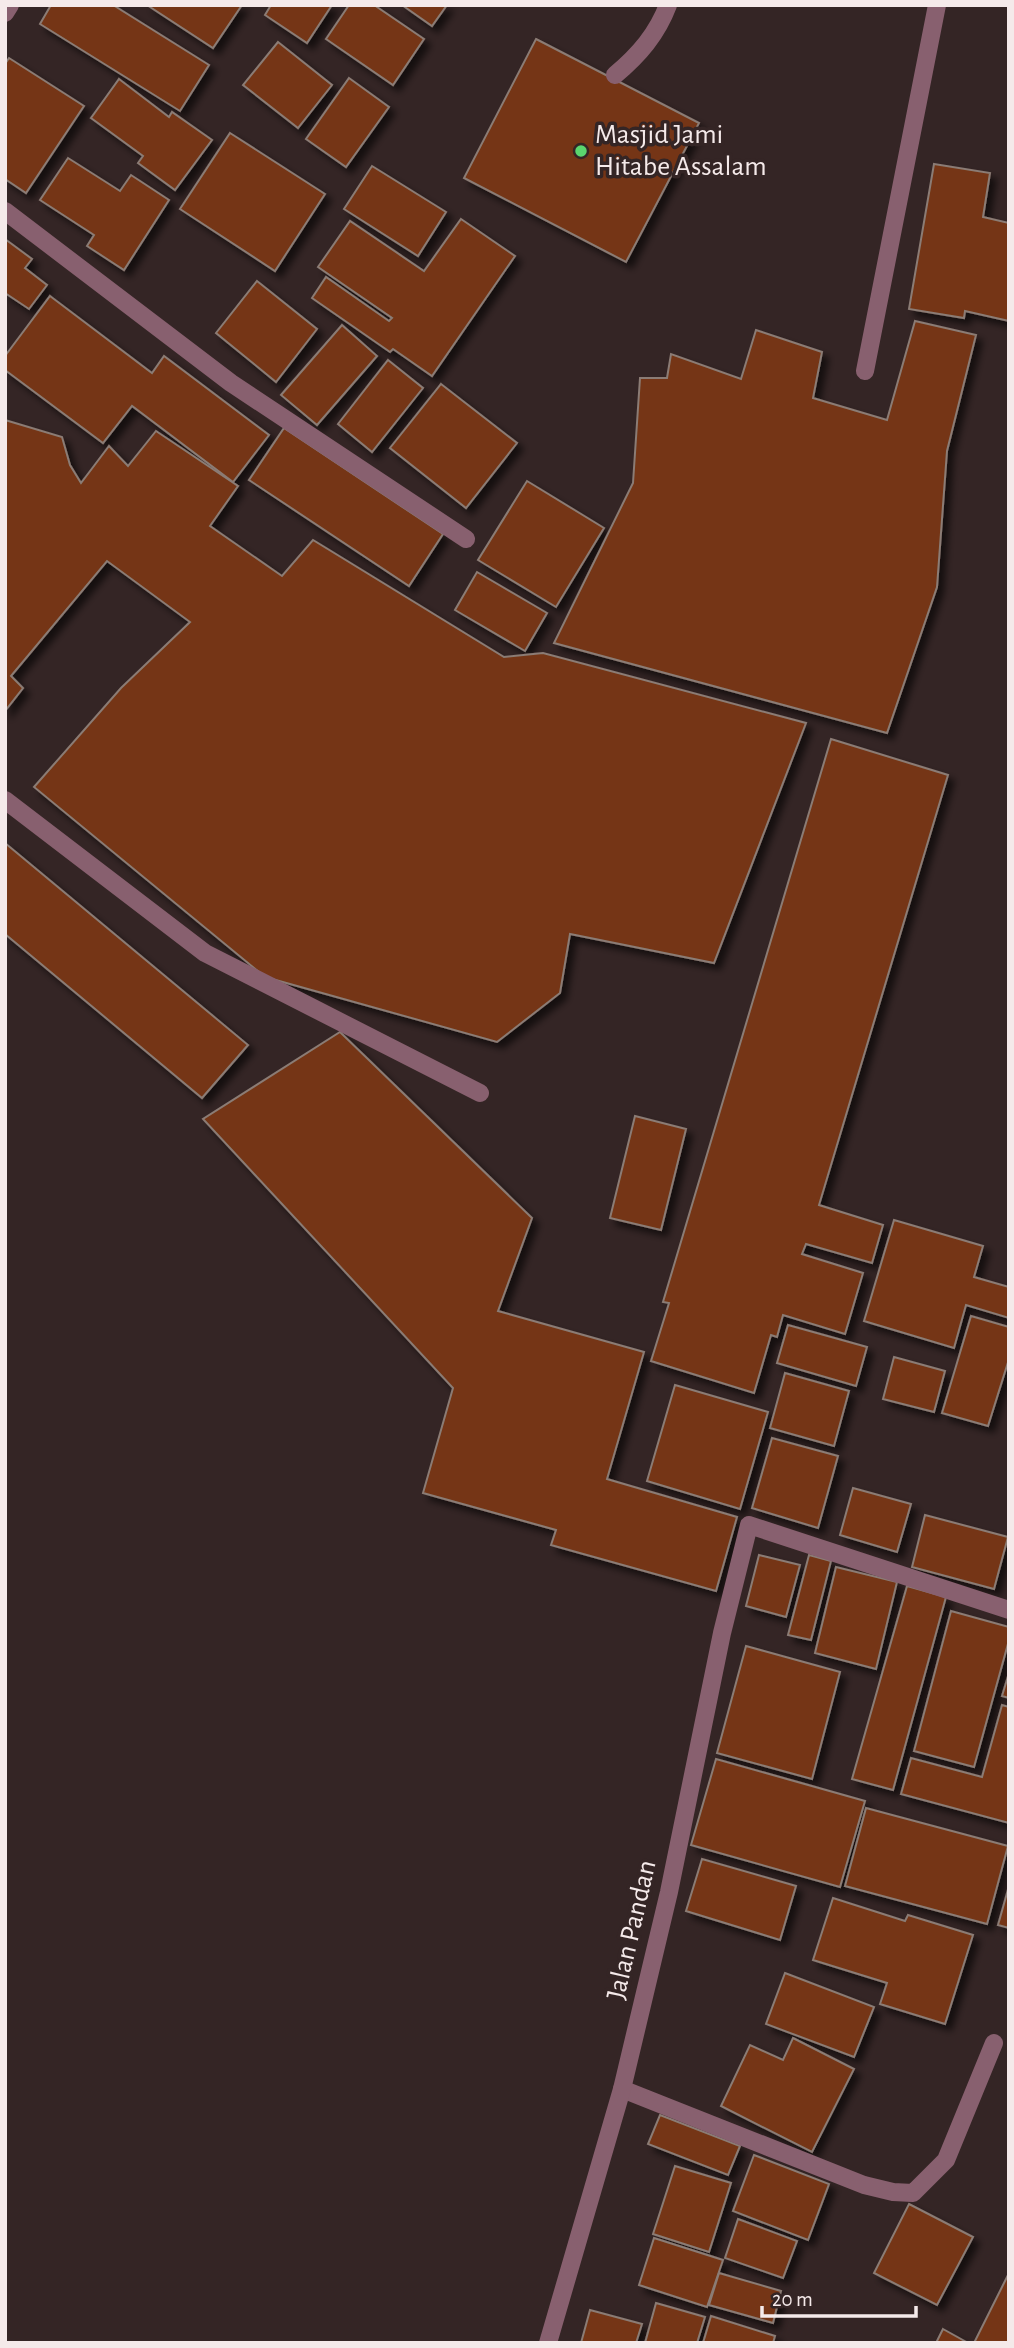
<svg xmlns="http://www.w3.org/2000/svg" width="1014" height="2348" font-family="'Alegreya Sans',sans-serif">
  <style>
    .building { fill: #743614; stroke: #8b7b74; stroke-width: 2; filter: url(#shadow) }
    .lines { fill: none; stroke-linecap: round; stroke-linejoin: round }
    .minor { stroke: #88606f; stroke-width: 18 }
    .poi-dot { fill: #5ad56e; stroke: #342525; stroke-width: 2.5 }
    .labels { text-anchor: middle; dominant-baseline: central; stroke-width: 7; stroke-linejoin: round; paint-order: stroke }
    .poi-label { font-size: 28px; fill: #f5eaea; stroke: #342525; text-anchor: start }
    .street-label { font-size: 28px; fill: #f5eaea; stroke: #342525 }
  </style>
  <defs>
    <filter id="shadow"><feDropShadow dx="6" dy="6" stdDeviation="3.5" flood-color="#0009"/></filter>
  </defs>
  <rect width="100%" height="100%" fill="#342525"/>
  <!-- building -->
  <g class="building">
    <path d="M51,5H113L209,65L180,111L40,24Z"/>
    <path d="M147,5H242L213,48Z"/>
    <path d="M271,5H332L307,43L265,15Z"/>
    <path d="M349,5H374L424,39L393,85L326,39Z"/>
    <path d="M402,5H447L432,26Z"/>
    <path d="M536,39L699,123L626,262L464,178Z"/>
    <path d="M278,42L332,85L298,128L243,85Z"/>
    <path d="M9,58L84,106L26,193L5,179V64Z"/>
    <path d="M349,78L389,107L346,167L306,139Z"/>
    <path d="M119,79L169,117L172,112L212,140L175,190L138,163L143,156L91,118Z"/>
    <path d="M230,133L325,194L275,271L180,209Z"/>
    <path d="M68,158L120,191L131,175L169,200L124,270L87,246L94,235L40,200Z"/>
    <path d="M934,164L990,173L983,217L1009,223V321L965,311L964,318L909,309Z"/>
    <path d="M372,166L446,212L418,256L344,209Z"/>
    <path d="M461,219L515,256L432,376L393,349L390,352L312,298L326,277L389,321L392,318L318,267L350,221L424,271Z"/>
    <path d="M5,239L32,259L25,268L47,285L29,309L5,293Z"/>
    <path d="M257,281L317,329L276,382L216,333Z"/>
    <path d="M50,296L152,373L164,356L269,435L233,482L132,406L103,443L5,370V356Z"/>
    <path d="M915,321L976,335L947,451L937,587L887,733L554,643L633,483L640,378H667L671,354L741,379L756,330L822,352L813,398L887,420Z"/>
    <path d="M342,325L377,356L317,425L281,395Z"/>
    <path d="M388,360L423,388L372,452L338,424Z"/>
    <path d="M441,384L517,443L466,508L390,448Z"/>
    <path d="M5,420L62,437L70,465L81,483L109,446L128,466L156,431L238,486L210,526L282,576L313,540L504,657L543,653L806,723L714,963L570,934L560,993L497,1042L265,977L34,787L121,688L190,622L107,561L11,676L23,688L5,711Z"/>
    <path d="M284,428L443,534L409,586L249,480Z"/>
    <path d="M527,481L604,528L556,607L478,560Z"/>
    <path d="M477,572L547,613L525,651L455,610Z"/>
    <path d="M831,739L948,775L819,1205L883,1225L872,1263L806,1244L802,1254L863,1273L845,1334L783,1315L777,1337L771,1335L754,1393L651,1361L669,1303L663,1302Z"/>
    <path d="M5,843L248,1045L202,1098L5,934Z"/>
    <path d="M340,1032L532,1218L498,1311L644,1352L607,1479L737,1517L716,1591L551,1545L556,1530L423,1493L453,1388L203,1119Z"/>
    <path d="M635,1116L686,1129L661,1230L610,1218Z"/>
    <path d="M894,1220L983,1246L974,1277L1009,1287V1318L966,1305L954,1348L864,1321Z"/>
    <path d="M971,1316L1009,1327V1359L988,1426L942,1413Z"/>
    <path d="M788,1325L867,1347L856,1386L777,1363Z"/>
    <path d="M894,1357L945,1371L934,1412L883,1399Z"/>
    <path d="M785,1373L849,1391L834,1446L770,1428Z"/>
    <path d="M675,1385L768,1412L740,1509L647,1481Z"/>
    <path d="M772,1438L838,1456L818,1528L752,1508Z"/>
    <path d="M853,1488L911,1504L897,1552L840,1535Z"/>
    <path d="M925,1515L1008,1537L994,1589L912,1567Z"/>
    <path d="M759,1555L800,1565L786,1617L746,1606Z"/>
    <path d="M809,1555L831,1561L811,1640L788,1635Z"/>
    <path d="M836,1567L897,1582L876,1669L815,1653Z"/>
    <path d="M907,1586L946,1597L893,1790L852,1779Z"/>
    <path d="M951,1611L1009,1627V1640L974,1767L914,1751Z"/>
    <path d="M746,1646L840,1672L812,1779L717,1753Z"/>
    <path d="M1009,1673V1698L1002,1696Z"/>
    <path d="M1002,1705L1009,1707V1823L901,1794L911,1758L982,1777Z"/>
    <path d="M716,1759L865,1801L840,1887L691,1845Z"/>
    <path d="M866,1808L1008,1846L987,1924L845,1886Z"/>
    <path d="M702,1859L796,1886L780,1940L686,1911Z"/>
    <path d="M1009,1886V1928L998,1925Z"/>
    <path d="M833,1898L905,1921L908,1915L973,1935L945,2024L880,2004L887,1983L813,1960Z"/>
    <path d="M785,1973L874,2007L854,2057L766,2024Z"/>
    <path d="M793,2038L854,2069L812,2152L721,2106L750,2045L783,2060Z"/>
    <path d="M660,2115L740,2146L728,2175L648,2144Z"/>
    <path d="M754,2155L829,2184L808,2240L733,2211Z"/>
    <path d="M675,2166L731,2183L709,2252L653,2234Z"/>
    <path d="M909,2204L973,2237L937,2305L874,2273Z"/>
    <path d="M738,2219L797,2241L783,2278L725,2258Z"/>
    <path d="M654,2238L723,2260L707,2307L639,2285Z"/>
    <path d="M719,2273L781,2291L773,2323L709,2305Z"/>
    <path d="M1009,2273V2343H974Z"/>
    <path d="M656,2303L705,2317L697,2343H645Z"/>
    <path d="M590,2310L642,2324L636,2343H581Z"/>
    <path d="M711,2316L775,2336L773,2343H703Z"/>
    <path d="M943,2329L968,2343H936Z"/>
  </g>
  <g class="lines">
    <!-- minor -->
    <g class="minor">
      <path d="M5,13L10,5"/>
      <path d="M615,75C639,55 657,34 668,5"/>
      <path d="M5,211L231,383L466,539"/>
      <path d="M865,371L937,5"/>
      <path d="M5,800L205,953L480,1093"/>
      <path d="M622,2089L864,2185L893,2192L913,2193L946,2160L994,2043"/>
      <path d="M548,2343L622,2089L669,1892L722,1633L749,1525L1009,1610"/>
    </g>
  </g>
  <!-- markers -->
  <circle class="poi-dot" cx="581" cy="151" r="7"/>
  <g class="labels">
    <!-- poi labels -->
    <g class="poi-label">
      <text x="595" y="135">Masjid Jami<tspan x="595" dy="32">Hitabe Assalam</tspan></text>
    </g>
    <!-- street labels -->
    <g class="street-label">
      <text transform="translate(632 1930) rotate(-77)">Jalan Pandan</text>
    </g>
  </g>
  <!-- border -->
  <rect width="1014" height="2348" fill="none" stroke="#f5eaea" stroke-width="14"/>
  <!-- scale -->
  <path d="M762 2306v10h154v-10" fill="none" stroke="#f5eaea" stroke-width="3.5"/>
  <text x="772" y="2306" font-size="21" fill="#f5eaea" stroke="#342525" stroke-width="5" paint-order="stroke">20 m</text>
</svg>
